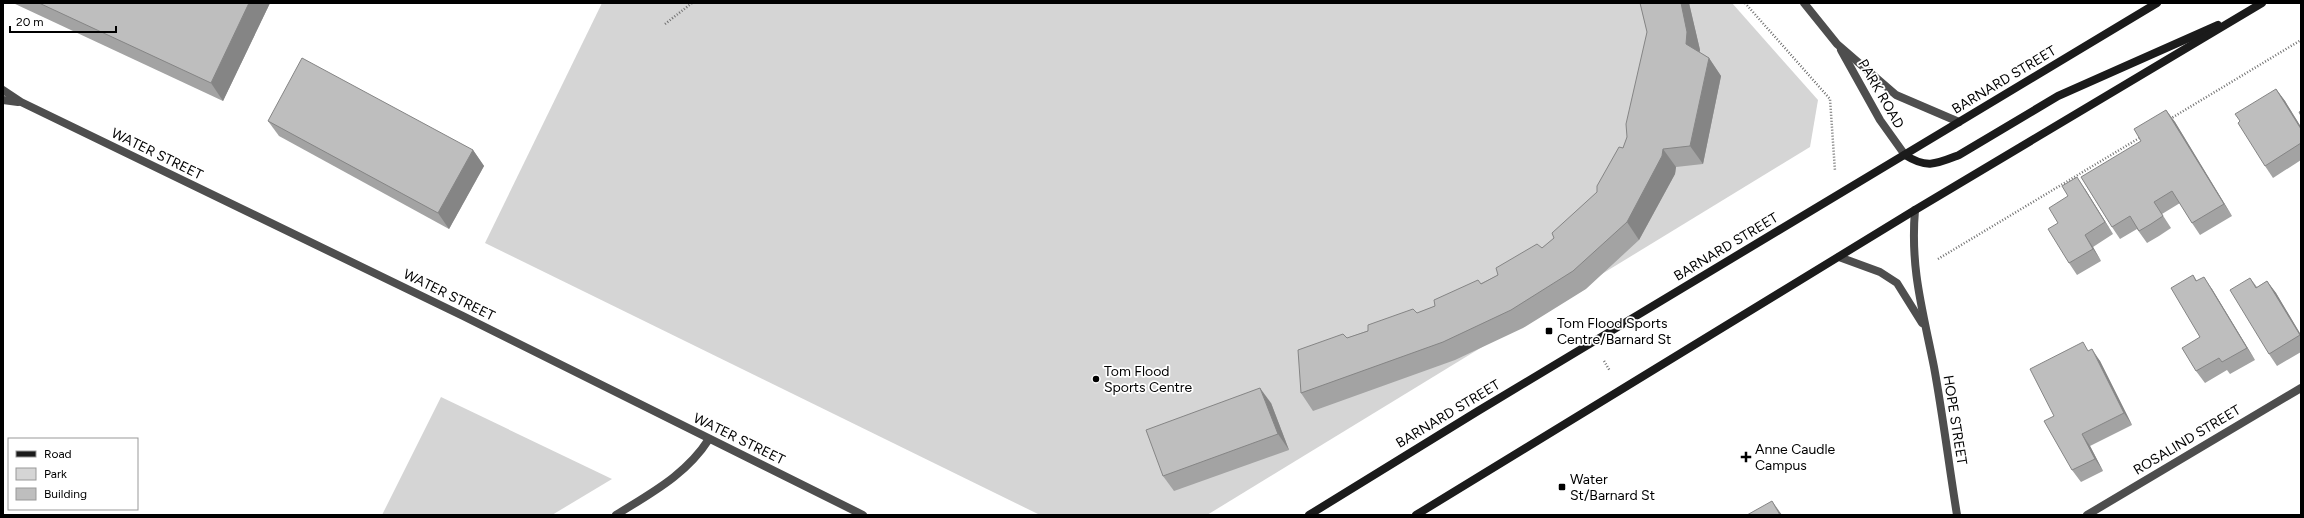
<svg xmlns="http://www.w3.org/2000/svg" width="2304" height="518" font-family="Figtree,sans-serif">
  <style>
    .green { fill: #d5d5d5 }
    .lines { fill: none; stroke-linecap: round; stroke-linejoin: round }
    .path { stroke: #707070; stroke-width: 2.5; stroke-dasharray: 1 2; stroke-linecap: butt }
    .street { stroke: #4e4e4e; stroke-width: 8 }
    .secondary { stroke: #1b1b1b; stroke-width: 8 }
    .wall { fill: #a3a3a3 }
    .shaded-wall { fill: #858585 }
    .building { fill: #bebebe; stroke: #858585 }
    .poi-dot { fill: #000; stroke: #fff; stroke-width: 1.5 }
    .labels { text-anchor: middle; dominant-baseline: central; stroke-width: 3.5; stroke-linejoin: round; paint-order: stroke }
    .street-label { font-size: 14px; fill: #000; stroke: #fff }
    .poi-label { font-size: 14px; fill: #000; stroke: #fff; text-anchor: start }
  </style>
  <rect width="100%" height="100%" fill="#fff"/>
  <!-- green -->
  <g class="green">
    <path d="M602,3H1732L1818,100L1810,147L1207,515H1040L485,243Z"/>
    <path d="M441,397L612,479L552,515H382Z"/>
  </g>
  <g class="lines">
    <!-- path -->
    <g class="path">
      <path d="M1745,3L1830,99L1835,171"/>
      <path d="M665,24L692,3"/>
      <path d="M2170,119L2301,40"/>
      <path d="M1938,259L2141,137"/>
      <path d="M1604,361L1610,371"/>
    </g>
    <!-- street -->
    <g class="street">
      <path d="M1804,3L1837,44L1896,95L1959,122"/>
      <path d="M1841,50L1880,120L1905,155"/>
      <path d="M3,90L21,102L463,316L863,515"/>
      <path d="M3,100L18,102"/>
      <path d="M1915,210C1910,269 1923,311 1934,367C1943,416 1949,466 1957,515"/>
      <path d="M1839,257L1880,272L1897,283L1922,323"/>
      <path d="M616,515C651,493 686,475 709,439"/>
      <path d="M2087,515L2301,388"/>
    </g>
    <!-- secondary -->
    <g class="secondary">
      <path d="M1905,155C1927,169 1936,164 1959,155L2058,96L2218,25"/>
      <path d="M1309,515L1478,411L2157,3"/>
      <path d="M1416,515L1915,210L2262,3"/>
    </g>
  </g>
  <!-- wall -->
  <g class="wall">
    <path d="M13,3H270L223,101Z"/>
    <path d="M1640,3H1689L1700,50L1699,52L1709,58L1721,76L1703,164L1676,167L1675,174L1639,240L1586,289L1523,328L1455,360L1313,411L1301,393L1347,338L1417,313L1435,306L1498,275L1542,248L1554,238L1597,192L1623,148L1627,137L1647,32Z"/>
    <path d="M2276,89L2285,101L2301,127V160L2273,178L2265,166Z"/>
    <path d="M2166,110L2175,122L2232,216L2200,235L2192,223L2180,203L2162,214L2171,228L2159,236L2147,243L2137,229L2120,239L2112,227L2141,141Z"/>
    <path d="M268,121L473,150L484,166L449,229L279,136Z"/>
    <path d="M2085,189L2113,234L2093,247L2101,261L2077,275L2069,263L2058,223Z"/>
    <path d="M2193,275L2197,281L2212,289L2255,360L2230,374L2227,370L2205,383L2196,371L2200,337Z"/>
    <path d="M2250,278L2257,287L2267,281L2276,293L2301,335V352L2277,366L2269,354Z"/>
    <path d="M2089,350L2100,361L2132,425L2090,446L2103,471L2081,482L2072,470L2054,416Z"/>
    <path d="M1271,403L1289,450L1174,491L1163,476Z"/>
  </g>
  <!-- shaded-wall -->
  <g class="shaded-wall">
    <path d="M249,3H270L223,101L211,83Z"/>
    <path d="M1681,3H1689L1700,50L1698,62L1686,44Z"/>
    <path d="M1709,58L1721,76L1703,164L1690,146Z"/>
    <path d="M2276,89L2285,101L2301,127V129Z"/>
    <path d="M2166,110L2175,122L2232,216L2224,204Z"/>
    <path d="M1663,149L1676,167L1675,174L1639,240L1627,222Z"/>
    <path d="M473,150L484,166L449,229L438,213Z"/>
    <path d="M2077,177L2085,189L2113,234L2105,222Z"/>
    <path d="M2085,235L2093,247L2101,261L2093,249Z"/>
    <path d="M2204,277L2212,289L2255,360L2247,348Z"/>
    <path d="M2267,281L2276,293L2301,335V337Z"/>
    <path d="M2092,349L2100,361L2132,425L2124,413Z"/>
    <path d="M1260,388L1271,403L1289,450L1278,434Z"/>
    <path d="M2082,434L2090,446L2103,471L2095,459Z"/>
    <path d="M1772,501L1782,515H1780Z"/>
  </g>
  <!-- building -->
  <g class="building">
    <path d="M39,3H249L211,83Z"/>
    <path d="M1640,3H1681L1687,32L1686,44L1709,58L1690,146L1663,149L1662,156L1627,222L1573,271L1511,310L1443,342L1301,393L1298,350L1343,334L1347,338L1368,331V325L1413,309L1417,313L1435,306L1434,300L1478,280L1481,284L1498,275L1496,268L1537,244L1542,248L1554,238L1552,233L1597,192V186L1619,147L1623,148L1627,137L1626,124L1647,32Z"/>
    <path d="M302,58L473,150L438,213L268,121Z"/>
    <path d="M2276,89L2301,129V143L2265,166L2238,123L2240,121L2235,114Z"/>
    <path d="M2166,110L2224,204L2192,223L2172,191L2154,202L2163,216L2151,224L2139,231L2130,216L2112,227L2081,177L2141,141L2134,129Z"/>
    <path d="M2301,111V116L2299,112Z"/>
    <path d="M2077,177L2105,222L2085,235L2093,249L2069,263L2048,229L2058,223L2049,208L2068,196L2062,186Z"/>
    <path d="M2193,275L2196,281L2204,277L2247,348L2222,362L2219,358L2196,371L2182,348L2200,337L2171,288Z"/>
    <path d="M2250,278L2256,288L2267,281L2300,335L2269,354L2230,290Z"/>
    <path d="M2083,342L2088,351L2092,349L2124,413L2082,434L2095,459L2072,470L2044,421L2054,416L2030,369Z"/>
    <path d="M1260,388L1278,434L1163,476L1146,430Z"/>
    <path d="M1772,501L1780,515H1747Z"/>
  </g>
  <!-- markers -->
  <g class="poi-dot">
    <rect x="1545" y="327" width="8" height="8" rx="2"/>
    <circle cx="1096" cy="379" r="4"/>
    <path d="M1744 451h4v4h4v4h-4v4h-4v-4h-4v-4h4z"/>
    <rect x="1558" y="483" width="8" height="8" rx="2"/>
  </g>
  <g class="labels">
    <!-- street labels -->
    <g class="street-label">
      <text transform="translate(2004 80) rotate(-31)">BARNARD STREET</text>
      <text transform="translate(1881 94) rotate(60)">PARK ROAD</text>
      <text transform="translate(157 154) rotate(26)">WATER STREET</text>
      <text transform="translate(1726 247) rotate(-31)">BARNARD STREET</text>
      <text transform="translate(449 295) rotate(26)">WATER STREET</text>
      <text transform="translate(1448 414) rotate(-31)">BARNARD STREET</text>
      <text transform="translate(1955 420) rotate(81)">HOPE STREET</text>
      <text transform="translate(739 439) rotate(26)">WATER STREET</text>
      <text transform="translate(2187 440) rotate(-31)">ROSALIND STREET</text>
    </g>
    <!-- poi labels -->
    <g class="poi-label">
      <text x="1557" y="323">Tom Flood Sports<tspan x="1557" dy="16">Centre/Barnard St</tspan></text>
      <text x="1104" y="371">Tom Flood<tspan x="1104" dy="16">Sports Centre</tspan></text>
      <text x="1755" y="449">Anne Caudle<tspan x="1755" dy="16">Campus</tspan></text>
      <text x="1570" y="479">Water<tspan x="1570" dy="16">St/Barnard St</tspan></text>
    </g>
  </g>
  <!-- border -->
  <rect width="2304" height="518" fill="none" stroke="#000000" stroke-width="8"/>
  <!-- legend -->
  <rect x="8" y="438" width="130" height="72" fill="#ffffff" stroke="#999999"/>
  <rect x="16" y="451" width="20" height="6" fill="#1b1b1b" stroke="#999999"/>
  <text x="44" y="458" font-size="12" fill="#000000">Road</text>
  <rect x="16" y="468" width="20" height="12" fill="#d5d5d5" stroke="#999999"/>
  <text x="44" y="478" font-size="12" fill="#000000">Park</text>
  <rect x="16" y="488" width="20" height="12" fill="#bebebe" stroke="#999999"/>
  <text x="44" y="498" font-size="12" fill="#000000">Building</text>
  <!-- scale -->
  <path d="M10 26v6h106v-6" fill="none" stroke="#000000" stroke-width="2"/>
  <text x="16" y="26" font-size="12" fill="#000000" stroke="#ffffff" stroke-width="3" paint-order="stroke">20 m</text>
</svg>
